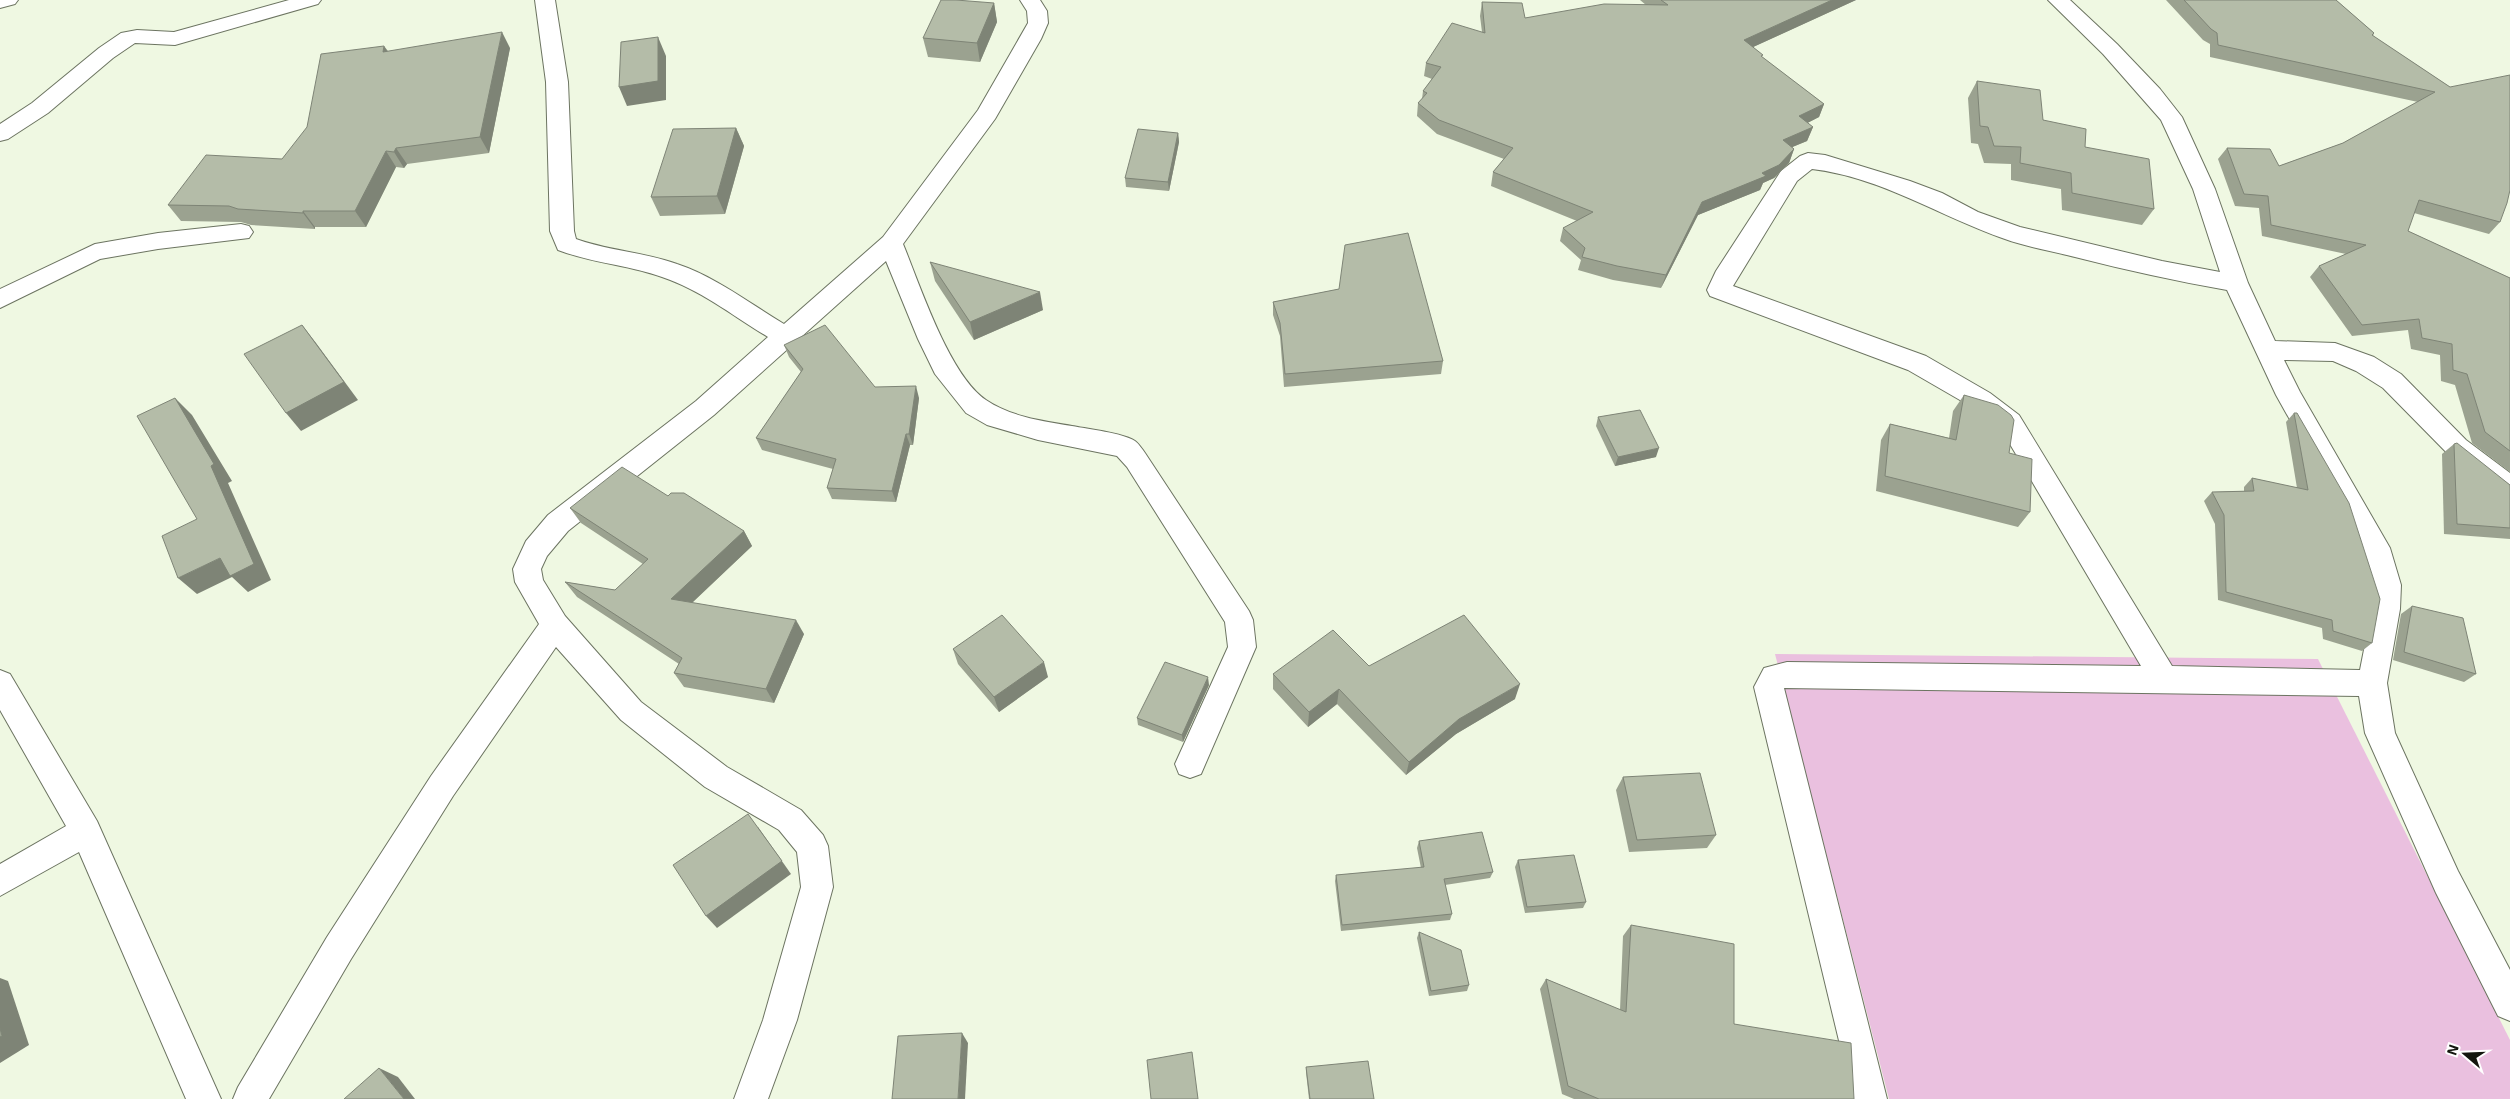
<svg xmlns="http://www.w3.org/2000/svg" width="2510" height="1099" font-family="'Exo 2',sans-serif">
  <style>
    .green { fill: #eac0df }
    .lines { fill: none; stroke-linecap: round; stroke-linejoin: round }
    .minor-casing { stroke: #6c7461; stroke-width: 2 }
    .minor { fill: #fff; fill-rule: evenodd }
    .wall { fill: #9ba290 }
    .shaded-wall { fill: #7e8476 }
    .building { fill: #b4bca8; stroke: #7e8476 }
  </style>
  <rect width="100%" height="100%" fill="#eff8e2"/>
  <!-- green -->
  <path class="green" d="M1775,654L2318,659L2510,1040V1099H1889Z"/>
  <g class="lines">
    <defs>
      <g id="minor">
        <path d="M0,0H18L15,4L0,8Z"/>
        <path d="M289,0H321L318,4L175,45L135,43L113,58L48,113L8,139L0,141V124L32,103L99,48L121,33L137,30L174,32Z"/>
        <path d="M535,0H555L568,82L574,231L576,239C609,251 644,252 677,264C716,277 749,303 784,324L883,237L978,110L1028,23L1027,11L1020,0H1040L1047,11L1048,23L1041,39L995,119L903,244C920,285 949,375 986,400C1011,417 1043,421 1072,426C1088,429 1123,433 1135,441C1139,444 1142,449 1145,453L1249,611L1253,620L1256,647L1201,774L1190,778L1179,774L1175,764L1228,647L1225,622L1127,467L1117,456L1038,440L987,425L966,413L935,374L918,339L886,261L714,415L568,531L547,556L541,569L543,580L565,616L641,702L727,767L801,810L823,835L828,846L833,887L797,1020L768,1099H734L763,1020L801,887L797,852L779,830L705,787L621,720L556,647L453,796L351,959L269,1099H233L238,1087L327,937L431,776L539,624L515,582L513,569L526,541L548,515L696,401L768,337C733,316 701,290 662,277C628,265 592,263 558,250L550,231L546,82Z"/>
        <path d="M2048,0H2070L2117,44L2160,89L2182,117L2215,189L2248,283L2275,341L2335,343L2374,357L2401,374L2466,440L2510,473V499L2501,496L2448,454L2383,388L2356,371L2333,361L2284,360L2300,392L2390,548L2401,585L2400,609L2387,683L2395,733L2458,871L2510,970V1021L2498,1016L2436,893L2365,733L2359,696L1784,688L1887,1099H1853L1754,687L1764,668L1787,662L2141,666L2001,429L1972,407L1908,370L1710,296L1707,290L1716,271L1781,171L1800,156L1808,153L1825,155L1910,181L1942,193L1978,212L2020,227L2162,261L2220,272L2193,189L2161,120L2103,54ZM1812,169C1881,177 1941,217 2005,239C2027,247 2052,251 2075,257C2126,270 2176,281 2227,290L2276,395L2363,550L2373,585L2372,609L2360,670L2172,666L2019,415L1990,393L1926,356L1733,286L1797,181Z"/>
        <path d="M241,224L249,226L253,232L249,238L158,249L100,259L0,308V289L95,244L158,233Z"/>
        <path d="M0,670L10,674L97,821L221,1099H186L79,852L0,896V864L66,826L0,710Z"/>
      </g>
    </defs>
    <!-- minor casing -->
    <use href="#minor" class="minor-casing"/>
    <!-- minor -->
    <use href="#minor" class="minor"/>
  </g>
  <!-- wall -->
  <g class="wall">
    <path d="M1640,0H1856L1753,47L1762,57L1824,104L1819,117L1807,123L1813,127L1807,141L1792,147L1794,149L1789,163L1774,178L1763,183L1760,190L1698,215L1661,288L1613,280L1578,270L1581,260L1560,241L1563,228L1577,221L1491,186L1493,172L1504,159L1437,134L1417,116L1418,103L1422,99L1423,91L1432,79L1424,76L1426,63L1482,32L1480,16L1482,2L1525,18L1646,5Z"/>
    <path d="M2166,0H2336L2374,33L2373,36L2450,87L2500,222L2489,234L2414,213L2408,231L2510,278V472L2472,443L2455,385L2441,381L2440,355L2411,349L2408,330L2352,336L2310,277L2319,266L2346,254L2262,236L2259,208L2235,206L2218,159L2227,148L2279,166L2343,143L2418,102L2210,57V44L2203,40Z"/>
    <path d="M994,3L997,22L980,62L928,57L923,38Z"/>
    <path d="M384,46L388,51L510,48L489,153L407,164L404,168L396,167L366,227H315V229L251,225L241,222L181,221L168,205L282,159Z"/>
    <path d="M1977,81L2043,120L2085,147L2154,209L2142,225L2062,210L2061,189L2011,180V164L1984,163L1978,144L1971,143L1968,98Z"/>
    <path d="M736,128L744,146L725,214L660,216L651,197Z"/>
    <path d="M1178,133L1179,142L1169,191L1126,187L1125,178Z"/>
    <path d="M930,262L1043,310L974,340L935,281Z"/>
    <path d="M1339,289L1443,361L1441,374L1284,387L1280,336L1273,315V302Z"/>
    <path d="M784,345L875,387L919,398L913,445H910L896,502L832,499L827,488L833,469L762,450L756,438L801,372L789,357Z"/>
    <path d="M1964,395L2009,453L2030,512L2018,527L1876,491L1881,440L1890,424L1949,438L1953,411Z"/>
    <path d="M2294,413L2372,643L2362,651L2323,639L2322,628L2218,600L2215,524L2204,501L2212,492L2244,491V487L2252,478L2297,488L2286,422Z"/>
    <path d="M1598,417L1656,457L1615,466L1596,426Z"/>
    <path d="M2454,444L2510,485V539L2444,534L2442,454Z"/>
    <path d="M668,496L744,531L752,546L692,603L804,634L774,703L684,687L674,673L679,664L577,597L565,582L615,590L643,564L581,523L570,508Z"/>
    <path d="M2412,606L2476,674L2464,682L2393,660L2401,614Z"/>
    <path d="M953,649L1048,677L999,712L958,664Z"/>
    <path d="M1369,666L1515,699L1456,734L1406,775L1337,704L1308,727L1273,689V674Z"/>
    <path d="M1209,685L1183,742L1138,725L1137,718Z"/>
    <path d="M1623,777L1716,835L1707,848L1629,852L1616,790Z"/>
    <path d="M1419,841L1493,872L1490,878L1445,885L1452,914L1450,920L1341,931L1335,881L1336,875L1421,868L1417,848Z"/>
    <path d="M1518,860L1586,902L1583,908L1525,913L1515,867Z"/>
    <path d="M1631,925L1734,1024L1854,1099H1574L1562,1094L1540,989L1546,979L1620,1010L1623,936Z"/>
    <path d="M1419,932L1469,985L1467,991L1429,996L1417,938Z"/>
    <path d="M1306,1067L1374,1099H1309L1306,1072Z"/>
  </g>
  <!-- shaded-wall -->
  <g class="shaded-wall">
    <path d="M1832,0H1856L1740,53L1744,40Z"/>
    <path d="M994,3L997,22L980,62L977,43Z"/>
    <path d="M502,32L510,48L489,153L480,137Z"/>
    <path d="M658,37L666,56V100L627,106L619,87Z"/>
    <path d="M384,46L394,62L383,52Z"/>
    <path d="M1824,104L1819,117L1794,130L1799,116Z"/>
    <path d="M1813,127L1807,141L1778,153L1783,140Z"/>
    <path d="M736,128L744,146L725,214L717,196Z"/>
    <path d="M1178,133L1179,142L1169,191L1168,182Z"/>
    <path d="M396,148L407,164L404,168L394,152Z"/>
    <path d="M1794,149L1789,163L1774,178L1763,183L1760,190L1698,215L1661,288L1666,275L1702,202L1762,173Z"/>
    <path d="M386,151L396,167L366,227L355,211Z"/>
    <path d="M303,211L315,227V229L303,213Z"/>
    <path d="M1040,292L1043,310L974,340L970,322Z"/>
    <path d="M302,325L316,343L358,400L301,431L286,413Z"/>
    <path d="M916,386L919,398L913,445L909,434Z"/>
    <path d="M175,398L192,415L232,481L228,483L271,580L248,592L232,577L197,594L178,578L220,558L211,466Z"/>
    <path d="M906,434L910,445L896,502L892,491Z"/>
    <path d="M1659,448L1656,457L1615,466L1618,457Z"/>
    <path d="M744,531L752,546L680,614L671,599Z"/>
    <path d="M796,620L804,634L774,703L766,689Z"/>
    <path d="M1044,662L1048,677L999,712L994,697Z"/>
    <path d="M1208,677L1209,685L1183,742L1182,735Z"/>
    <path d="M1520,684L1515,699L1456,734L1406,775L1409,762L1459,719Z"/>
    <path d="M1339,689L1337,704L1308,727L1309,712Z"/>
    <path d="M758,827L791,874L717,928L706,916Z"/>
    <path d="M0,978L8,981L29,1045L0,1063Z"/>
    <path d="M962,1033L968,1043L965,1099H958Z"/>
    <path d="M379,1068L398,1077L415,1099H404Z"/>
  </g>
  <!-- building -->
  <g class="building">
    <path d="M941,0H956L994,3L977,43L923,38Z"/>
    <path d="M1661,0H1832L1744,40L1763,55L1761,56L1824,104L1799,116L1813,127L1783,140L1794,149L1779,165L1762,173L1766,176L1702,202L1666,275L1617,266L1582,257L1585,248L1563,228L1593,212L1493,172L1513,148L1439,120L1418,103L1427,93L1423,91L1441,67L1426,63L1452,23L1485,33L1482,2L1522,3L1525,18L1604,4L1668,5Z"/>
    <path d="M2184,0H2336L2374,33L2372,35L2450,87L2510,75V190L2507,203L2500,222L2419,200L2408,231L2510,278V451L2485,432L2467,374L2453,370L2452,344L2422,338L2419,319L2362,325L2319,266L2366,245L2271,225L2268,196L2244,194L2227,148L2270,149L2279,166L2343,143L2435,92L2218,45L2217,33L2211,29Z"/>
    <path d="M502,32L480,137L396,148L394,152L386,151L355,211H303V213L238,209L229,206L168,205L206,155L282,159L307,127L321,54L384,46L383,52Z"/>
    <path d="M658,37V81L619,87L621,42Z"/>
    <path d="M1977,81L2040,90L2043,120L2086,129L2085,147L2149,159L2154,209L2072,193L2071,173L2020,163L2021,147L1994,146L1988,127L1980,126Z"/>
    <path d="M736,128L717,196L651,197L673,129Z"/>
    <path d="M1138,129L1178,133L1168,182L1125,178Z"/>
    <path d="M1408,233L1443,361L1285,374L1280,323L1273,302L1339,289L1345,245Z"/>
    <path d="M930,262L1040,292L970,322Z"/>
    <path d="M302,325L344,382L286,413L244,354Z"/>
    <path d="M825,325L875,387L916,386L909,434H906L892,491L827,488L836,459L756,438L803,369L784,345Z"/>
    <path d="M1964,395L1998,405L2011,415L2014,420L2009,453L2032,459L2030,512L1885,476L1890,424L1956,440Z"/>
    <path d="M175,398L214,464L211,466L254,564L230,576L220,558L178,578L162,536L197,519L137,416Z"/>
    <path d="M1640,410L1659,448L1618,457L1598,417Z"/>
    <path d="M2294,413H2297L2349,503L2380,599L2372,643L2333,631L2332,620L2226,592L2224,515L2212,492L2254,491L2252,478L2308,490Z"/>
    <path d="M2457,443L2510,485V528L2457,524L2454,444Z"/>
    <path d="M622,467L668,496L671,493H684L744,531L671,599L796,620L766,689L674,673L682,658L565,582L615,590L648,559L570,508Z"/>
    <path d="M2412,606L2463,618L2476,674L2404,652Z"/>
    <path d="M1002,615L1044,662L994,697L953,649Z"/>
    <path d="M1464,615L1520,684L1459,719L1409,762L1339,689L1309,712L1273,674L1333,630L1369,666Z"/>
    <path d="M1165,662L1208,677L1182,735L1137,718Z"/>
    <path d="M1700,773L1716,835L1637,840L1623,777Z"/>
    <path d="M748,814L782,861L706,916L673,865Z"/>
    <path d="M1482,832L1493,872L1444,879L1452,914L1342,925L1336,875L1424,867L1419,841Z"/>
    <path d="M1574,855L1586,902L1527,907L1518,860Z"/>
    <path d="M1631,925L1734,944V1024L1851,1043L1854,1099H1599L1568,1086L1546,979L1626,1012Z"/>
    <path d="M1419,932L1461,950L1469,985L1431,991Z"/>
    <path d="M0,1028L2,1036L0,1037Z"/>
    <path d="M962,1033L958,1099H892L898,1036Z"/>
    <path d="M1192,1052L1198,1099H1151L1147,1060Z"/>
    <path d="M1368,1061L1374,1099H1310L1306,1067Z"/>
    <path d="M379,1068L404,1099H344Z"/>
  </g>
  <!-- north arrow -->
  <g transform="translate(2465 1054) rotate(289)" stroke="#ffffff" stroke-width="4" paint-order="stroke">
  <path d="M0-4L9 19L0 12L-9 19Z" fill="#13160e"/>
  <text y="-8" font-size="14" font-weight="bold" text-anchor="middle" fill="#13160e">N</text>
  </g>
</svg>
